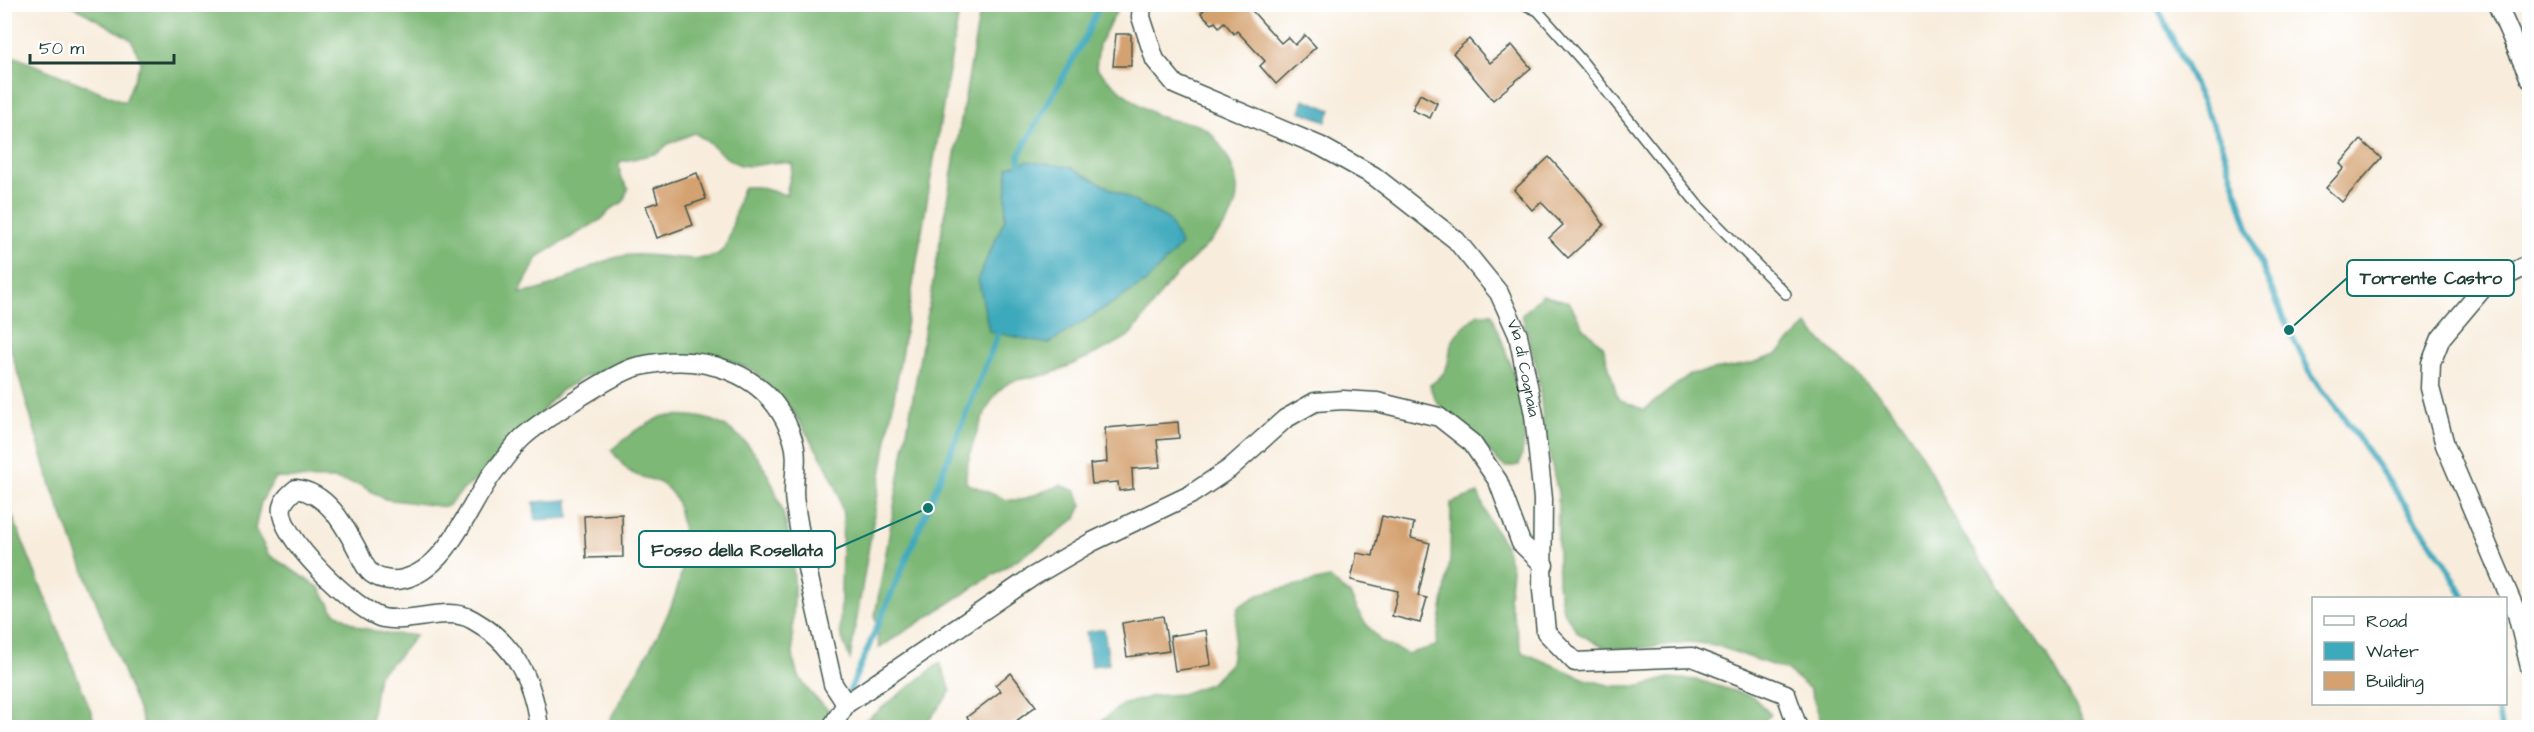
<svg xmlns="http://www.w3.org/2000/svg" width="2534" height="732" font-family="'Architects Daughter',sans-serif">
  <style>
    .forest { fill: #7eb877; stroke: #4e7a56; stroke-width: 1.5; fill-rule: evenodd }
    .water { fill: #3ca9bc; stroke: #2e7378; stroke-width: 1.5 }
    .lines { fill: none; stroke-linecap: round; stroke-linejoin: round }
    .stream { stroke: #3ca9bc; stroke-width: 6 }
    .building { fill: #d4a16f }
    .service-casing { stroke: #40574d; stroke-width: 12 }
    .minor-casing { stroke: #40574d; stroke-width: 21 }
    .service { stroke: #fff; stroke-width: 9 }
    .minor { stroke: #fff; stroke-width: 18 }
    .labels { text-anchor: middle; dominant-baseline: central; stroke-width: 5; stroke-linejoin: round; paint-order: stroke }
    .street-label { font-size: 16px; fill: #1f3d34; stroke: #fff }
    .leader { fill: none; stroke: #0f766e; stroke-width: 2 }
    .callout-dot { fill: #0f766e; stroke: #fff; stroke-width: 2 }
    .callout { fill: #fff; stroke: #0f766e; stroke-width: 2 }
    .callout-label { font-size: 18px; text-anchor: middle; font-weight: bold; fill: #1f3d34 }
  </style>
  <rect width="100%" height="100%" fill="#fff"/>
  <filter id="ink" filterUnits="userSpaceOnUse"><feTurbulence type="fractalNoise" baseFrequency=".0167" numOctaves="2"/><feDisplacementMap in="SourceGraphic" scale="12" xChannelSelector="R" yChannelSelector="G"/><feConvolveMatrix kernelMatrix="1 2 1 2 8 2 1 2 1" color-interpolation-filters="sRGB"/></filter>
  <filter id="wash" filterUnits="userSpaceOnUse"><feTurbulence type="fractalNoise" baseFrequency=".008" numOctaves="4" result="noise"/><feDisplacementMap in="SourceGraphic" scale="24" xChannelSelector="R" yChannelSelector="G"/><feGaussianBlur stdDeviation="1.35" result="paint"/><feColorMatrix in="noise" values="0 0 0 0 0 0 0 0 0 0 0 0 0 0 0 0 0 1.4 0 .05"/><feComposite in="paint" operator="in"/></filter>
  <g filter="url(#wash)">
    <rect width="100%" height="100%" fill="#f8eddd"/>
    <!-- forest -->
    <g class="forest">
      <path d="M71,5H960L850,659L840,632L843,514L836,486L823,460L793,411L753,370L725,359L696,357L640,361L584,377L560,391L487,473L465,488L446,507L385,499L360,485L333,479L275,478L261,502L255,529L269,555L320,588L334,612L359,627L387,634L416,635L398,657L378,675L370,727H145L52,489L5,330L4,56H13L125,102L141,62L131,39ZM694,133C712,141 722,160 741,165C759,169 774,158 793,164L786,195L758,187H744C733,205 734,244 718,254C698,265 654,253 631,255C591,258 559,292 519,293L539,256L602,219L611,209L623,202L628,188L620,176L619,162L658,153L668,144Z"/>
      <path d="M981,5H1120L1099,44L1096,68C1115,87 1137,106 1161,117C1177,124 1199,118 1214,137C1271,211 1210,236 1169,283C1155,300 1143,323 1127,337C1119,343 1056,373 1045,375C1031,379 1013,377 1002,388C984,404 965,459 966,483L1007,500H1021L1061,485L1076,491L1082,505L1076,518L1054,536L879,648L875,616ZM1008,167L1049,343L978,278L1005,219Z"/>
      <path d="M1542,295L1569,302L1584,328L1603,346L1618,399L1644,410L1690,374L1749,364L1776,355L1807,325C1831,354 1863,376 1888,405C1921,444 1938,492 1964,535C1989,577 2020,615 2047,656C2061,679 2074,704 2087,727H1823L1810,689L1786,670L1715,645L1688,642L1632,649L1603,647L1578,633L1563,610L1558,583V493L1544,430L1538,372L1522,315Z"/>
      <path d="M1478,314H1492C1508,360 1536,416 1519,465L1505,467C1494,458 1486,446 1476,436C1458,418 1435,411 1430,385C1458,367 1443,354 1456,335C1462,327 1471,320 1478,314Z"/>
      <path d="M663,416C672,416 681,415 690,416C766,422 790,518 794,580C795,606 790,636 794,662C799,690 829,709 849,727L606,728C636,663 701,592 680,516C679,511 678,503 675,498C660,474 643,482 629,471C623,466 617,457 611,450L635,431Z"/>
      <path d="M1478,493L1489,520L1504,543L1512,569L1509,599L1522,652L1585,679L1612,686H1642L1669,678L1698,680L1753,697L1771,715L1755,728L1067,727L1099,723L1122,705L1153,696L1181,694L1210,684L1231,663L1238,607L1262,593L1329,578L1350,595L1363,620L1381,642L1407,654L1436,646L1450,560L1451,503Z"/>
      <path d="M4,495L92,714L95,727H5Z"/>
      <path d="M940,663L951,691L924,727H857Z"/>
    </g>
    <!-- water -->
    <g class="water">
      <path d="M1304,99L1331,110L1326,121L1300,111Z"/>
      <path d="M1028,161L1070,167L1168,219L1181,245L1146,282L1048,344L989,331L978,278L1005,219L1008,167Z"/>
      <path d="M568,500L569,518L535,520L534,502Z"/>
      <path d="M1104,629L1109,664L1091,666L1086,632Z"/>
    </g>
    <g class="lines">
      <!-- stream -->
      <g class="stream">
        <path d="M2156,4L2222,144L2256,253L2289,330L2313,378L2345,419L2445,562L2464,598"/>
        <path d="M1021,171L1019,155L1087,34L1100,4"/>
        <path d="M847,697L928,508L1001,327"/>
        <path d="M2497,704L2501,728"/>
      </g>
    </g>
    <g id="blocks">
      <!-- building -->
      <g class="building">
        <path d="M1199,4H1246L1281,43L1288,37L1295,45L1305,35L1316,47L1276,84L1260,66L1265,61L1237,31L1234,34L1224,22L1219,27L1215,22L1212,24L1201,13L1204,10Z"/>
        <path d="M1116,34H1131V66H1113Z"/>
        <path d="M1469,39L1490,63L1512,45L1531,68L1493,100L1453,53Z"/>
        <path d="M1420,94L1437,103L1430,118L1412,110Z"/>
        <path d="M2361,140L2381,158L2342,202L2326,188L2344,168L2340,164Z"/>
        <path d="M1549,157L1585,197L1604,225L1568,258L1549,238L1563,225L1541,202L1532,210L1514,190Z"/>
        <path d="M697,173L706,199L686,206L693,225L657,238L646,206L658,202L654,188Z"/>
        <path d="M1178,422L1179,438L1157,440L1160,467L1132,469L1133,489L1119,491L1118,482L1092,484L1090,464L1107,462L1105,428Z"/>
        <path d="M622,514L623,557L586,558L584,516Z"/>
        <path d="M1382,516L1414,523L1411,538L1430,543L1418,596L1427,598L1420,623L1392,616L1398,591L1351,580L1357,553L1373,556Z"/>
        <path d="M1163,616L1169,651L1127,657L1122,623Z"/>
        <path d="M1206,630L1211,665L1175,671L1170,636Z"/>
        <path d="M1011,673L1036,706L1007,728H975L967,717L1001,691L995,685Z"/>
      </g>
    </g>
  </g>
  <g filter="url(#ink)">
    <use href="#blocks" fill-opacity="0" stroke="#40574d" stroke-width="1.5"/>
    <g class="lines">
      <defs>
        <path id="service" d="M1523,4L1538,11L1583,62L1697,204L1786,294"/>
        <g id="minor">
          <path id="s1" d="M1142,4L1141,17L1155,60L1176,85L1320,146L1374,176L1456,240L1499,293L1518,335L1534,415L1543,499L1542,590L1546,632L1575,662L1692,657L1786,694L1798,728"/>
          <path d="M2497,4L2530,79"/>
          <path d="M2530,264L2484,287L2441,338L2431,363L2430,388L2445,445L2517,614L2530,667"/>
          <path d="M539,728C534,681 514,643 473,620C447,605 412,624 383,618C357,612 276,535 282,507C284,499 290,494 296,489C328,493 344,525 358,551C361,557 364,566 369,571C376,579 393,582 403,579C449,569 470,501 496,469C505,459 513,446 523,437C541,421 614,373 636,367C701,351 771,370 793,440C800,461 791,483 795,504C804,564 820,624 833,684L846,704"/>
          <path d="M831,728L846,704L1032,577L1092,542L1190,495L1229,469L1285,419L1315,402L1343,400L1377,402L1439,417L1472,443L1498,481L1521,543L1544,565"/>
        </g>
      </defs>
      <!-- service casing -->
      <use href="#service" class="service-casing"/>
      <!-- minor casing -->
      <use href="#minor" class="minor-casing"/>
      <!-- service -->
      <use href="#service" class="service"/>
      <!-- minor -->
      <use href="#minor" class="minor"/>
    </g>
  </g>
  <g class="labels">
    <!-- street labels -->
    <g class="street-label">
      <text stroke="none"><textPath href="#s1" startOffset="561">Via di Cognaia</textPath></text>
    </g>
  </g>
  <!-- callouts -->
  <path class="leader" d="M2289 330L2347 278M928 508L835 549"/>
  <g class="callout-dot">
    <circle cx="2289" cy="330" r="6"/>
    <circle cx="928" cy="508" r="6"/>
  </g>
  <g class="callout">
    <rect x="2347" y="260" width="167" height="36" rx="6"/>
    <rect x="639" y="531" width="196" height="36" rx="6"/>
  </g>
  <g class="callout-label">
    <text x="2431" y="284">Torrente Castro</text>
    <text x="737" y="556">Fosso della Rosellata</text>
  </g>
  <!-- margin -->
  <rect width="2534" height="732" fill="none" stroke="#fff" stroke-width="24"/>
  <!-- legend -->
  <rect x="2312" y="597" width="195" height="108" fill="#ffffff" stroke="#a5b1ae" stroke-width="1.5"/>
  <rect x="2324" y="616" width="30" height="9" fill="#ffffff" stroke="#a5b1ae" stroke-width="1.5"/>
  <text x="2366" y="627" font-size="18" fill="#1f3d34">Road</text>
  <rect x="2324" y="642" width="30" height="18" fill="#3ca9bc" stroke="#a5b1ae" stroke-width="1.5"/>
  <text x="2366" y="657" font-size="18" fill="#1f3d34">Water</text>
  <rect x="2324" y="672" width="30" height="18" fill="#d4a16f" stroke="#a5b1ae" stroke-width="1.5"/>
  <text x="2366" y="687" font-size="18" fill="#1f3d34">Building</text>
  <!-- scale -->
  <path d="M30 54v9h144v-9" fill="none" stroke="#1f3d34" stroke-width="3"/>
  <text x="39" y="54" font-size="18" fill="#1f3d34" stroke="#ffffff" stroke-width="4.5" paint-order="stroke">50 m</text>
</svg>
